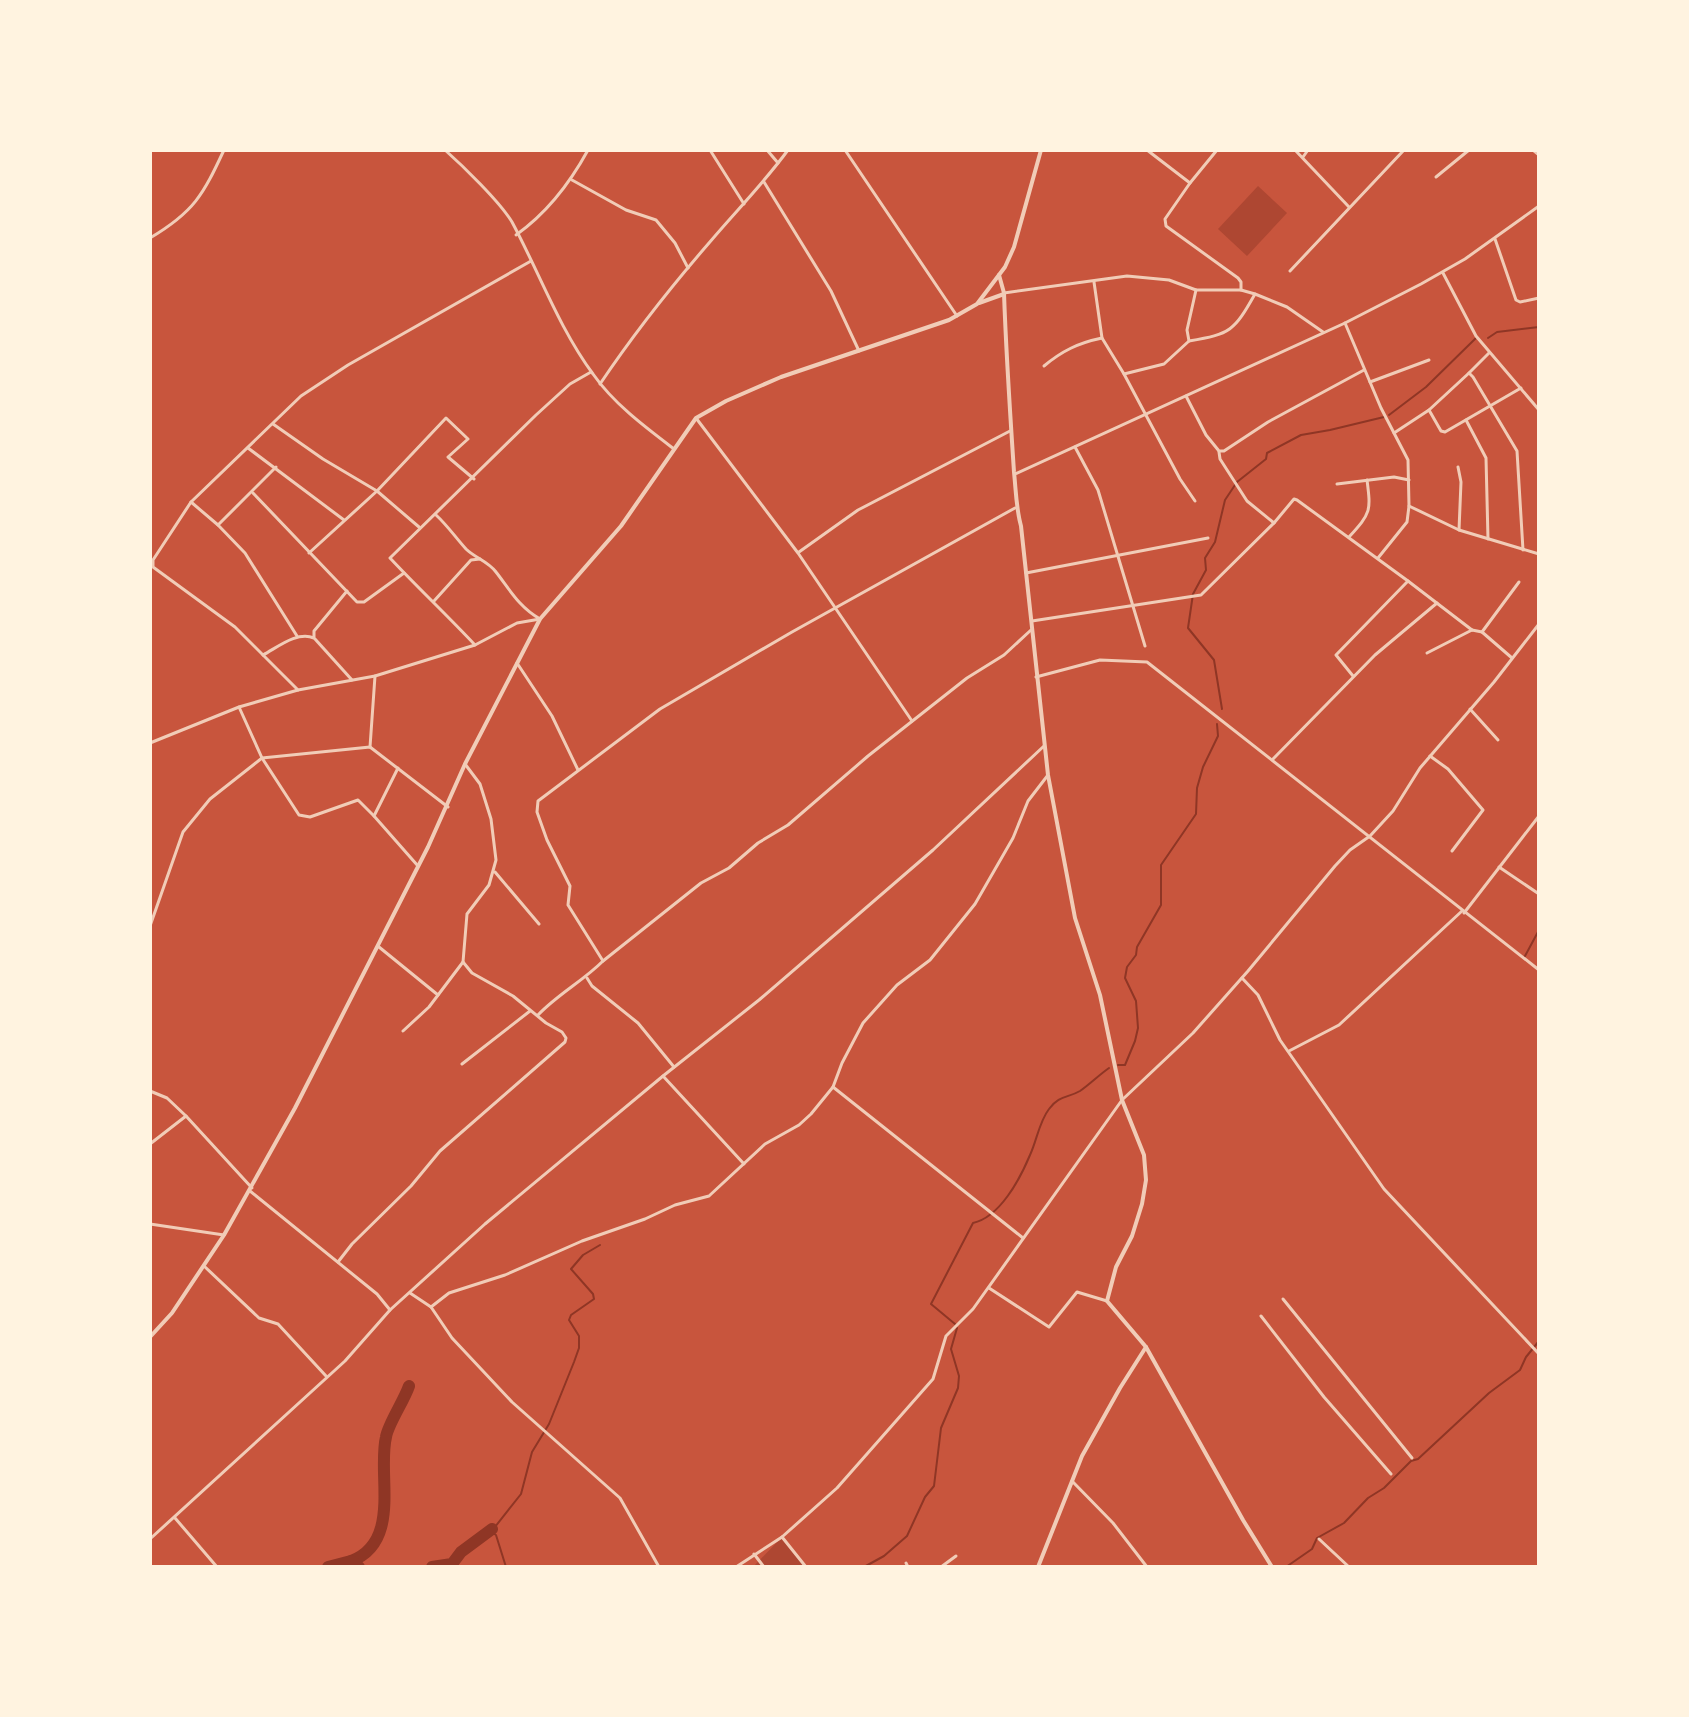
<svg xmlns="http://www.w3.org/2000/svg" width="1689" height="1717" font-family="Arial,sans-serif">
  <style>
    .green { fill: #ae4732 }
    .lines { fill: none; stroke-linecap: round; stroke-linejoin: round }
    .stream { stroke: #8f3625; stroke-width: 2 }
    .river { stroke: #8f3625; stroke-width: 12 }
    .minor { stroke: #f1ccb7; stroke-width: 3 }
    .tertiary { stroke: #f1ccb7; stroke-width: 4 }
  </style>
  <rect width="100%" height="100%" fill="#c8553d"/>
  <!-- green -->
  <g class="green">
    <path d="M1258,186L1287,213L1247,256L1218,229Z"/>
    <path d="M782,1537L806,1567H753Z"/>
  </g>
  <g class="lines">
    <!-- stream -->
    <g class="stream">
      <path d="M1488,338L1497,332L1539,327"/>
      <path d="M1389,415L1426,387L1477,337"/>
      <path d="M1222,709L1214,660L1188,628L1193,594L1206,570L1205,558L1215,542L1225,500L1237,482L1266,459L1267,453L1301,435L1330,430L1384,417"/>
      <path d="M1525,956L1539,930"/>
      <path d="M1118,1065H1125L1135,1041L1138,1028L1136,1001L1125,978L1127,967L1136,955L1137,947L1161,905V865L1196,814L1197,788L1203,767L1218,736L1217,724"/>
      <path d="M955,1324L931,1304L973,1223C1000,1217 1020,1179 1030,1155C1037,1140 1039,1122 1049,1109C1059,1095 1068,1098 1080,1091C1090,1084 1099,1075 1109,1068"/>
      <path d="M506,1567L496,1535L491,1532L521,1494L532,1452L549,1424L574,1362L579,1348V1336L569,1320L571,1315L594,1299L593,1294L571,1269L583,1255L600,1245"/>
      <path d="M864,1567L884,1556L907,1536L925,1497L934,1486L941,1428L958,1388L959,1376L951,1349L957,1328"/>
      <path d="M1286,1567L1312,1549L1317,1538L1344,1523L1368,1498L1384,1488L1411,1461L1418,1459L1489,1393L1520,1370L1526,1357L1539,1341"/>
    </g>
    <!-- river -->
    <g class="river">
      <path d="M351,1561C402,1542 377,1474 386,1437C388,1424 404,1401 409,1386"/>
      <path d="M328,1567L351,1561L359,1567"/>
      <path d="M432,1567L452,1564L461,1552L492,1529"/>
    </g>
    <!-- minor -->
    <g class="minor">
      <path d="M445,150C463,166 500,202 512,222C539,272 559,328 593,374C614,404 645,427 674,449"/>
      <path d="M710,150L744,204"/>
      <path d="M767,150L778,163"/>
      <path d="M845,150L957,316"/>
      <path d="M1147,150L1190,183"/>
      <path d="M1217,150L1190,183L1165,219L1166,226L1238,278L1241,282V290"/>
      <path d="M1295,150L1349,207"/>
      <path d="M1533,150L1539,155"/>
      <path d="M1303,157L1308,150"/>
      <path d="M1436,177L1469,150"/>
      <path d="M572,180L626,210L656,220L675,243L688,268"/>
      <path d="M764,182L831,291L859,351"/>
      <path d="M516,235C547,213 570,183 588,150"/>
      <path d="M150,238C194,212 203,195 224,150"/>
      <path d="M1495,239L1516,300L1520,302L1539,298"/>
      <path d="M1290,271L1404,150"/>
      <path d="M1443,273L1476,336L1539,410"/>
      <path d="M1094,282L1102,338L1124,374L1180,479L1195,501"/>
      <path d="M1004,293L1127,276L1169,280L1196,290H1241L1255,294L1287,307L1323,332"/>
      <path d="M1345,323L1381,408L1408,460L1409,506L1459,530L1539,554"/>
      <path d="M1189,341C1231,334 1234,331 1255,294"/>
      <path d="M1044,366C1062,351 1078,343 1102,338"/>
      <path d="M1469,373L1489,353"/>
      <path d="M1124,374L1164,364L1189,341L1187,330L1196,290"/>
      <path d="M1370,382L1429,360"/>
      <path d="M600,384C633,335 670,288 709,243C735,212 764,183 788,150"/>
      <path d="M1186,396L1206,435L1219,451H1224L1268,422L1364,370"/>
      <path d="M1429,410L1469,373L1473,377L1517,451L1523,550"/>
      <path d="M696,418L798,553L912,721"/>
      <path d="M1466,420L1486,458L1488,539"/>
      <path d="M273,424L323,459L377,491L419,527"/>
      <path d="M1394,433L1429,410L1441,431L1445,432L1521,388"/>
      <path d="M1075,447L1098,490L1145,646"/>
      <path d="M248,448L344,520"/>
      <path d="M1219,452L1220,459L1247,501L1274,523"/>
      <path d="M276,467L218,525L245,553L297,636"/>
      <path d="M1458,467L1461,482L1459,530"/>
      <path d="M1015,474L1345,323L1421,284L1465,259L1539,206"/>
      <path d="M1337,484L1394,477L1409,480"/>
      <path d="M253,493L357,602H364L404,573"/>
      <path d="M191,502L218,525"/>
      <path d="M1349,537C1371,513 1371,511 1367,480"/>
      <path d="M799,552L858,510L1010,431"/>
      <path d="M309,553L377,491L446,418L468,439L448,457L474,479"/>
      <path d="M1378,558L1407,522L1409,506"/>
      <path d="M1026,573L1208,538"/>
      <path d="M1408,581L1472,630"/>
      <path d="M434,601L471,560L480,559"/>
      <path d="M1032,621L1201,595L1274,523L1294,499L1297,500L1408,581L1336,655L1353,676"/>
      <path d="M1482,632L1519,582"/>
      <path d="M315,639L352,680"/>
      <path d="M475,645C447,615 418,588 390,558L536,415L570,384L591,372"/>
      <path d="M1427,653L1472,630L1482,632L1512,658"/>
      <path d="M263,655C278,647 297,631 314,638V631L347,591"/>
      <path d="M517,663L552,716L578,770"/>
      <path d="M1036,677L1100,660L1147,662L1539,970"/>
      <path d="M298,690L235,627L153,567V560L191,502L301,396L348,365L531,261"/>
      <path d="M239,707L262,758L299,815L310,817L358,800L374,816"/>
      <path d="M1470,709L1498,740"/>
      <path d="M150,743L239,707L298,690L375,676L475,645L517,623L540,619C519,607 510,590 496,572C488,561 475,558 466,549C456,538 447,525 436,515"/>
      <path d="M370,747L375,676"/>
      <path d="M1430,756L1448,769L1483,810L1452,851"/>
      <path d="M1273,759L1375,655L1437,603"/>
      <path d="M398,768L374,816L418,866"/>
      <path d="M1499,867L1539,894"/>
      <path d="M495,872L539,924"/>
      <path d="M1464,913L1539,816"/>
      <path d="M1539,917V916"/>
      <path d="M150,926L183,832L210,799L262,758L370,747L448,807"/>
      <path d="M379,947L438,995"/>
      <path d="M603,961L701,883L729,868L758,843L788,825L868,756L967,678L1004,655L1031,630"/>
      <path d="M587,978L592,986L638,1023L674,1067"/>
      <path d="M1242,978L1258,995L1280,1040L1384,1189L1539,1354"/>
      <path d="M538,1015C558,994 583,981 603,961L568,905L570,886L547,840L537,812L538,801L660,709L792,632L1015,508"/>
      <path d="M403,1031L429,1007L463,962"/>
      <path d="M1289,1051L1339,1025L1462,911"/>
      <path d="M462,1064L530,1011"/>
      <path d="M663,1076L744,1164"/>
      <path d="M150,1091L167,1098L186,1116"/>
      <path d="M150,1144L186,1116L252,1188"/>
      <path d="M250,1191L377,1294L390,1310"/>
      <path d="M150,1224L224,1235"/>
      <path d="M1023,1238L833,1087L842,1063L863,1023L897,985L930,960L975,904L1013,838L1028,801L1048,775"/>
      <path d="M338,1262L352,1244L411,1186L440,1151L565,1042L566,1038L562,1032L546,1023L513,996L472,973L463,962L467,914L489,885L496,860L491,819L480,784L465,764"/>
      <path d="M204,1266L259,1318L278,1324L326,1376"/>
      <path d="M989,1288L1049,1327L1077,1292L1107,1301"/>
      <path d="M410,1293L431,1307L452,1338L512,1402L620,1498L659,1567"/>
      <path d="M1283,1299L1412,1458"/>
      <path d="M431,1307L449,1293L505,1275L582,1241L645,1219L675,1205L709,1196L765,1144L799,1125L811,1114L833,1087"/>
      <path d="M1261,1316L1324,1397L1391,1474"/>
      <path d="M1072,1481L1113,1523L1147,1567"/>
      <path d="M175,1518L217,1567"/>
      <path d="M782,1537L806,1567"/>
      <path d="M150,1539L345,1361L390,1310L485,1224L663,1076L759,1000L933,850L1044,746"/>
      <path d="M1319,1539L1349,1567"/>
      <path d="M754,1554L764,1567"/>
      <path d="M906,1563L908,1567"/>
      <path d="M736,1567L782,1537L837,1488L933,1379L946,1336L973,1309L1122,1100L1193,1033L1248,971L1335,866L1350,850L1370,836L1393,811L1420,768L1494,682L1539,624"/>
      <path d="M941,1567L956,1556"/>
    </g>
    <!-- tertiary -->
    <g class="tertiary">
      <path d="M999,275L1004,293C1006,353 1010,412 1014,472C1016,491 1016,508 1021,526L1048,775L1075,918L1100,995L1122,1100L1144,1155L1146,1180L1142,1204L1132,1236L1116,1267L1107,1301L1146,1347L1243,1520L1272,1567"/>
      <path d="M979,303L1004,294"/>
      <path d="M150,1337L172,1313L224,1235L295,1108L428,847L465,764L540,619L621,526L696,418L726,401L781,377L949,320L977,304L1005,267L1014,247L1041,150"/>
      <path d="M1038,1567L1082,1456L1120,1388L1146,1347"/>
    </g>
  </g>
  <!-- border -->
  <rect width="1689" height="1717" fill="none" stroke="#fff3e0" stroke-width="304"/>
</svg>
